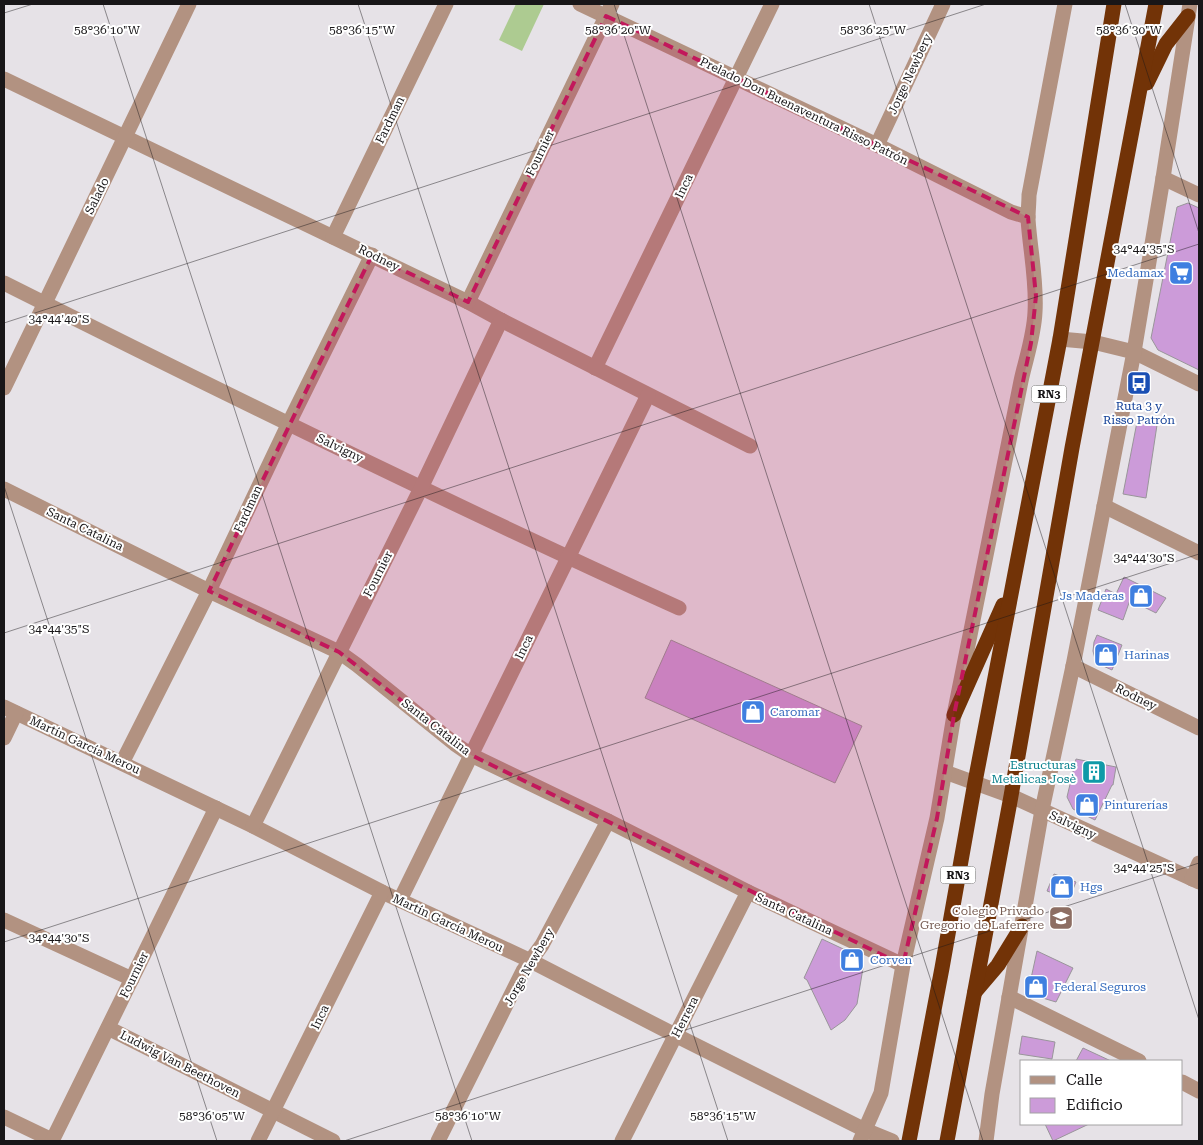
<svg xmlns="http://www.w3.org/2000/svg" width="1203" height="1145" font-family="'Roboto Serif',serif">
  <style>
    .green { fill: #adcb91 }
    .building { fill: #cc9bd9; stroke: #99959a }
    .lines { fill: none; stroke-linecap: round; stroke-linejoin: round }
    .minor { stroke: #b29281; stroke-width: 15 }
    .highway { stroke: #723307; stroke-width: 15 }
    .marked { fill: #c2185b; fill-opacity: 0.2; stroke: #c2185b; stroke-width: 4; stroke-dasharray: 10 6; stroke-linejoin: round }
    .ticks { fill: none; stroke: #181618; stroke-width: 1; stroke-opacity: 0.45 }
    .labels { text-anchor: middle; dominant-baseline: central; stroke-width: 4; stroke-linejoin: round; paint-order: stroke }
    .shield { fill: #fff; stroke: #5d5c5d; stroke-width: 1 }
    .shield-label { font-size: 11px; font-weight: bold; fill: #181618 }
    .street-label { font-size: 12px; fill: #181618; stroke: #fff }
    .shop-label { font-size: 12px; fill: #366cbe; stroke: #fff; text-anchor: start }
    .transit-label { font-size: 12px; fill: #164399; stroke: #fff }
    .culture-label { font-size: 12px; fill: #0d838f; stroke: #fff; text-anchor: end }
    .education-label { font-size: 12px; fill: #785e54; stroke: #fff; text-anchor: end }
    .ticks-label { font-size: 12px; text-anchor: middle; fill: #181618; stroke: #fff; stroke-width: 4; stroke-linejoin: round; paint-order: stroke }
  </style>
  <rect width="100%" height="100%" fill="#e6e2e7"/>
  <!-- green -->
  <path class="green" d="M516,4H544L522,51L499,40Z"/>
  <!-- building -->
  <g class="building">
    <path d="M1188,203L1199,208V370L1158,350L1151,338L1177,207Z"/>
    <path d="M1137,422L1157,425L1146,498L1123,494Z"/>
    <path d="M1124,577L1166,598L1156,613L1130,600L1123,620L1098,610L1106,589L1116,594Z"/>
    <path d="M1097,635L1122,645L1112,670L1101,665L1095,659L1093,651L1094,642Z"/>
    <path d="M671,640L862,726L835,783L645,698Z"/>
    <path d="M1076,759L1116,767L1113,785H1112L1095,820L1073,809L1067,797Z"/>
    <path d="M1054,874L1076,882L1069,899L1047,891Z"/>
    <path d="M822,939L856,955L863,968L857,1004L845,1020L831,1030L807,980L804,978Z"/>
    <path d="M1037,951L1073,968L1056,1002L1036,996L1030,983Z"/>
    <path d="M1022,1036L1055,1042L1052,1059L1019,1054Z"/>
    <path d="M1083,1048L1111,1061H1076Z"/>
    <path d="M1045,1124H1089L1053,1141Z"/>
  </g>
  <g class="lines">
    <!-- minor -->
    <g class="minor">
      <path d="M580,4L877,145L1011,212L1028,217"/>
      <path d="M4,79L468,302L501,320L750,446"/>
      <path d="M877,145L943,4"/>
      <path d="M1163,178L1199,195"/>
      <path d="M333,237L446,4"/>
      <path d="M4,283C227,395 452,505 679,608"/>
      <path d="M468,302L612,4"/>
      <path d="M1060,339L1093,342L1134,352L1199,384"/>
      <path d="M595,368L772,4"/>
      <path d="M4,388L189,4"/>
      <path d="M4,489L209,591L339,652L357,665L455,744L471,755L608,821L748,892L903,965"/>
      <path d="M1104,506L1199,553"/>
      <path d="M1073,666L1199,728"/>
      <path d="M4,707L253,826L382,892L531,961L675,1035L865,1130L892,1141"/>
      <path d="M4,738L16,713"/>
      <path d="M122,763L209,591L289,423L372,255"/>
      <path d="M945,772L1011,796L1199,882"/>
      <path d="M253,826L421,488L501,320"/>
      <path d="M1192,879L1199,863"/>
      <path d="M400,900L648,395"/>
      <path d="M4,920L132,979"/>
      <path d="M1009,997L1139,1061"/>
      <path d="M108,1028L333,1141"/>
      <path d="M1182,1082L1199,1091"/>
      <path d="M4,1117L52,1140"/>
      <path d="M52,1141L216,808"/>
      <path d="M258,1141L382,892"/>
      <path d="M438,1141L523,971L542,945L608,821"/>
      <path d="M622,1141L748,892"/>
      <path d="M860,1141L881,1093L903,965L937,818L954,715L1021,381C1026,358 1034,336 1035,312C1037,281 1030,250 1028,219C1028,211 1029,203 1029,195L1065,4"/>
      <path d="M986,1141L992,1094L1042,810L1073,666L1134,352L1163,178L1190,4"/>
    </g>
    <!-- highway -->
    <g class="highway">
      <path d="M1147,83L1166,44L1188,16"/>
      <path d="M954,715L1003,605"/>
      <path d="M975,992L998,965L1022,926"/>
      <path d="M909,1141L942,968L975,782L1060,339L1114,4"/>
      <path d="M947,1141L1011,796L1072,448L1156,4"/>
    </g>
  </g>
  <!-- marked area -->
  <path class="marked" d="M606,16L1028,217L1036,296L1031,343L954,715L937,818L903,965L471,755L339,652L209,591L372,255L468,302Z"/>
  <!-- ticks -->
  <path class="ticks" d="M103,4L472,1141M358,4L728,1141M614,4L983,1141M869,4L1199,1020M1125,4L1199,233M4,13L33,4M4,323L986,4M4,486L217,1141M4,633L1199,244M4,942L1199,554M344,1141L1199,863"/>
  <!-- icons -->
  <defs>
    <symbol id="supermarket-square" viewBox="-11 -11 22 22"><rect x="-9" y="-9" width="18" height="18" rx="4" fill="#3f7fe0" stroke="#fff"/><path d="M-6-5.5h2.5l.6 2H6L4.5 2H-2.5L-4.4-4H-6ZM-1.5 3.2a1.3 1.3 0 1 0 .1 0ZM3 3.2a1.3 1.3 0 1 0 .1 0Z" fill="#fff"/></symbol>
    <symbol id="bus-square" viewBox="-11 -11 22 22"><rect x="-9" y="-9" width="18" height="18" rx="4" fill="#1a4fb4" stroke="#fff"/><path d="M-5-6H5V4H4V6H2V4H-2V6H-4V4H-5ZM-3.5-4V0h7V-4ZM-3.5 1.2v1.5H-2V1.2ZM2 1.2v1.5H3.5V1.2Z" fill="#fff"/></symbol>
    <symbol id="shop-square" viewBox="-11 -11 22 22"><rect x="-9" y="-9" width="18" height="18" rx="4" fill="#3f7fe0" stroke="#fff"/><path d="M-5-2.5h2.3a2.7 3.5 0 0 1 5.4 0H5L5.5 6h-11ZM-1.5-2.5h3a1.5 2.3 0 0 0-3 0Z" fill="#fff"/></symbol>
    <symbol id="building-square" viewBox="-11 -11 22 22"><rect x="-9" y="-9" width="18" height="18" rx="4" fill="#0f9aa8" stroke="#fff"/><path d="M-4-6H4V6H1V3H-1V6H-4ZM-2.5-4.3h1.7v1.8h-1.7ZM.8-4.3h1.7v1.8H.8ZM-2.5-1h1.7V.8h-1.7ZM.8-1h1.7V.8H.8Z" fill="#fff"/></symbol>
    <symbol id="school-square" viewBox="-11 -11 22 22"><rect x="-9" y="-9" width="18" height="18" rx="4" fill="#8d6e63" stroke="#fff"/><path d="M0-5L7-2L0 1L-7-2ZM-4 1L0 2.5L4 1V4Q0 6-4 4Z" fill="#fff"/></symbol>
  </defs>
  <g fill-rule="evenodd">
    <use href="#supermarket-square" x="1167" y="259" width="28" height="28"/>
    <use href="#bus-square" x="1125" y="369" width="28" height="28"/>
    <use href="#shop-square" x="1127" y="582" width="28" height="28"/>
    <use href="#shop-square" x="1092" y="641" width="28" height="28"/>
    <use href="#shop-square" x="739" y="698" width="28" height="28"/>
    <use href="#building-square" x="1080" y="758" width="28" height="28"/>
    <use href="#shop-square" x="1073" y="791" width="28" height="28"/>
    <use href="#shop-square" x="1048" y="873" width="28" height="28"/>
    <use href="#school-square" x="1047" y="904" width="28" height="28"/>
    <use href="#shop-square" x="838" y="946" width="28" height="28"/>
    <use href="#shop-square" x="1022" y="973" width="28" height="28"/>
  </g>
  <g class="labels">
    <!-- shield labels -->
    <g class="shield">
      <rect x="1031.5" y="385.5" width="35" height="17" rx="4"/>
      <rect x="940.5" y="866.5" width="35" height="17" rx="4"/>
    </g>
    <g class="shield-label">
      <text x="1049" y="394">RN3</text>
      <text x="958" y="875">RN3</text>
    </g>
    <!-- street labels -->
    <g class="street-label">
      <text transform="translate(910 74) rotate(-65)">Jorge Newbery</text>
      <text transform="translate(804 111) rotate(26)">Prelado Don Buenaventura Risso Patrón</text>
      <text transform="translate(390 120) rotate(-64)">Fardman</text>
      <text transform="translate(540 153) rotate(-64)">Fournier</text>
      <text transform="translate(684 186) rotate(-64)">Inca</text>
      <text transform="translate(97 196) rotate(-64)">Salado</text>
      <text transform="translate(379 258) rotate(26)">Rodney</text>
      <text transform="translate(340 448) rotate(26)">Salvigny</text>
      <text transform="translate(248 509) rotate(-65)">Fardman</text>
      <text transform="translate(85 529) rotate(26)">Santa Catalina</text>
      <text transform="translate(378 574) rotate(-63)">Fournier</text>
      <text transform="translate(524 647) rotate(-64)">Inca</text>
      <text transform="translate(1136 697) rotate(26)">Rodney</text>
      <text transform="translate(436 727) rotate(38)">Santa Catalina</text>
      <text transform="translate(85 745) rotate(25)">Martín García Merou</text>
      <text transform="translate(1073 825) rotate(25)">Salvigny</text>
      <text transform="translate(794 914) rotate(25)">Santa Catalina</text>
      <text transform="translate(448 923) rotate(25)">Martín García Merou</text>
      <text transform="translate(529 967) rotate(-60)">Jorge Newbery</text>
      <text transform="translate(134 975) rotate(-64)">Fournier</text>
      <text transform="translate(320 1017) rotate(-64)">Inca</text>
      <text transform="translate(685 1017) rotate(-63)">Herrera</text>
      <text transform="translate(180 1064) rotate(27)">Ludwig Van Beethoven</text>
    </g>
    <!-- shop labels -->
    <g class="shop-label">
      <text x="1164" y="273" text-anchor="end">Medamax</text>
      <text x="1124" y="596" text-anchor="end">Js Maderas</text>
      <text x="1124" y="655">Harinas</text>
      <text x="770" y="712">Caromar</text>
      <text x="1104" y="805">Pinturerías</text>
      <text x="1080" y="887">Hgs</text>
      <text x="870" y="960">Corven</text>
      <text x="1054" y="987">Federal Seguros</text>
    </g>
    <!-- transit labels -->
    <g class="transit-label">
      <text x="1139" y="406">Ruta 3 y<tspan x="1139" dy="14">Risso Patrón</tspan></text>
    </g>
    <!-- culture labels -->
    <g class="culture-label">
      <text x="1076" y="765">Estructuras<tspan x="1076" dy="14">Metalicas Josè</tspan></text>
    </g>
    <!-- education labels -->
    <g class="education-label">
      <text x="1044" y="911">Colegio Privado<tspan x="1044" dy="14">Gregorio de Laferrere</tspan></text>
    </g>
  </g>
  <g class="ticks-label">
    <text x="107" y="34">58°36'10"W</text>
    <text x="362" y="34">58°36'15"W</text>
    <text x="618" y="34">58°36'20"W</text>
    <text x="873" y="34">58°36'25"W</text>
    <text x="1129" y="34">58°36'30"W</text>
    <text x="1144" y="253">34°44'35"S</text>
    <text x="59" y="323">34°44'40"S</text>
    <text x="1144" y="562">34°44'30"S</text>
    <text x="59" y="633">34°44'35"S</text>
    <text x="1144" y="872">34°44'25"S</text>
    <text x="59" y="942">34°44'30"S</text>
    <text x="212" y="1120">58°36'05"W</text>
    <text x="468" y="1120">58°36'10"W</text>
    <text x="723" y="1120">58°36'15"W</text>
  </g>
  <!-- border -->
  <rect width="1203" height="1145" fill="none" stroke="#181618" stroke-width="10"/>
  <!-- legend -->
  <rect x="1020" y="1060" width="162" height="65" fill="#ffffff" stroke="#a3a2a3"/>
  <rect x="1030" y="1076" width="25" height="8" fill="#b29281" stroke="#a3a2a3"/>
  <text x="1066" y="1085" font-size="15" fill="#181618">Calle</text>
  <rect x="1030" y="1098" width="25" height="15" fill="#cc9bd9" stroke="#a3a2a3"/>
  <text x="1066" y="1110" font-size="15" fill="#181618">Edificio</text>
</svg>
